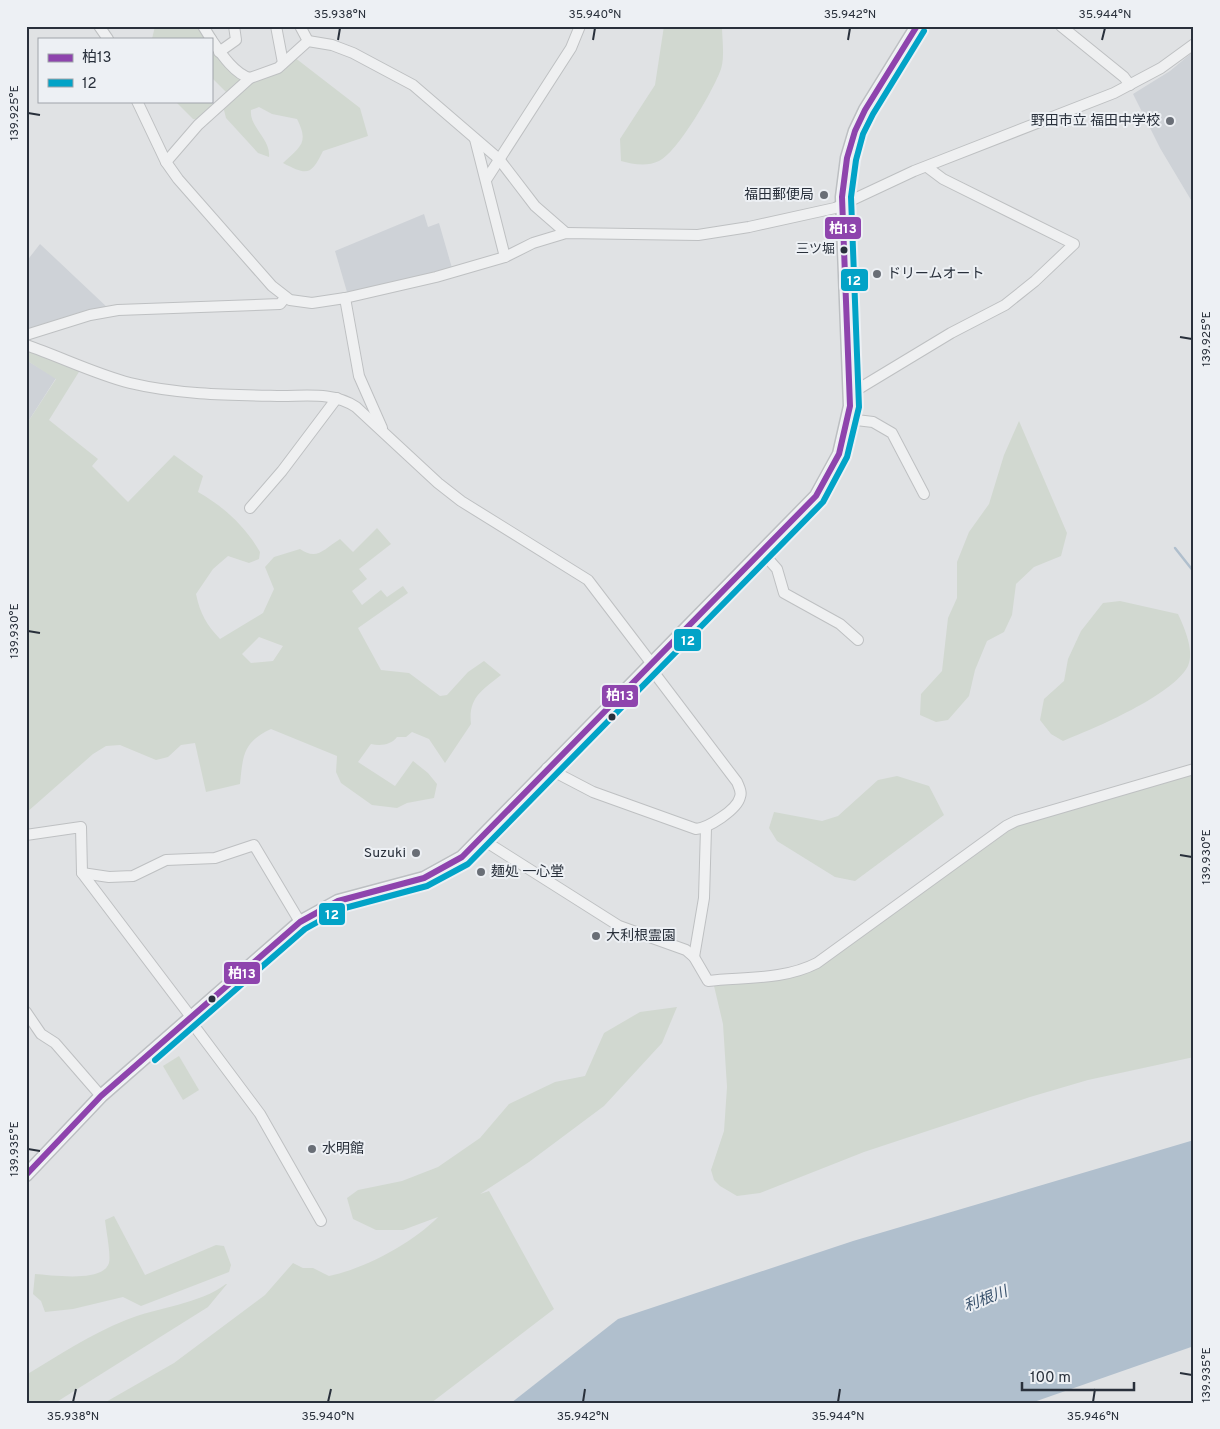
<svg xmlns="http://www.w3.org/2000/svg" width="1220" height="1429" font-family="Overpass,'Noto Sans JP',sans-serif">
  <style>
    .built { fill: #ced2d7 }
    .green { fill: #d1d8d0; fill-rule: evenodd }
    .water { fill: #b0bfcd }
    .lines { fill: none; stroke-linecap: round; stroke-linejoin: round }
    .stream { stroke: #b0bfcd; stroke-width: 2.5 }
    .minor-casing { stroke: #bec0c2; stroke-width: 12 }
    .major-casing { stroke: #bcbfc2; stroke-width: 15 }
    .minor { stroke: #eff0f1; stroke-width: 10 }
    .major { stroke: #f4f4f5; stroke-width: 12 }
    .bus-1-casing { stroke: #edf0f4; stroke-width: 10 }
    .bus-2-casing { stroke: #edf0f4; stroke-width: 10 }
    .bus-1 { stroke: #8e44ad; stroke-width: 6 }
    .bus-2 { stroke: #02a3c7; stroke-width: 6 }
    .ticks { fill: none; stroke: #29303b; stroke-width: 2 }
    .poi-dot { fill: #696e76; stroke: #edf0f4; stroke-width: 2 }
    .bus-dot { fill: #29303b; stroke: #edf0f4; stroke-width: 2 }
    .labels { text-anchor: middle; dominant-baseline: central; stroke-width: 4; stroke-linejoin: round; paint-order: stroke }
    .bus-label { font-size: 13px; fill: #29303b; stroke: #edf0f4; text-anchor: end }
    .poi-label { font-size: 14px; fill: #29303b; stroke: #edf0f4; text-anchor: start }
    .water-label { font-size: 15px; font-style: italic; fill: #37506b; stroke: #edf0f4 }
    .line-badge { stroke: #edf0f4; stroke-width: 2 }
    .badge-label { font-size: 14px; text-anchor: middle; font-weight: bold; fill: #fff }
    .neatline { fill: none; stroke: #29303b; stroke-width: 2 }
    .ticks-label { font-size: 12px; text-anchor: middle; fill: #29303b }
  </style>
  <rect width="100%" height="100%" fill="#e0e2e4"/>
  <!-- built -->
  <g class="built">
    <path d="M1194,51V205L1160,148L1133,94L1170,71Z"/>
    <path d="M424,214L428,227L439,223L452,268L395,283L347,292L335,251Z"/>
    <path d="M40,244L109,309L26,333V262Z"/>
    <path d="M26,360L56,378L26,425Z"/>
  </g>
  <!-- green -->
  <g class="green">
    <path d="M155,26H199L207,39H152Z"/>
    <path d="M664,26H722C722,39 725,57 721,69C714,89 678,152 659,161C647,167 632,164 621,161L620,139L655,85Z"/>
    <path d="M211,46L244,80L228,94L211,77Z"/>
    <path d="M294,57L360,108L368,136L323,151C311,175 308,176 283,163C301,146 309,143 297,119L272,114L259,107L251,110C249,127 271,139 269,157L258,153L226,118L223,106L249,82Z"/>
    <path d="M175,101H210L215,107L198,120L193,119Z"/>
    <path d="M26,346L82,367L49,420L98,459L92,466L128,502L174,455L203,476L198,492C223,506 245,526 260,552L259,559L249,563L228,556L213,569L196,594C200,614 207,625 220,639L263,613L274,589L265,567L274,557L300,549C317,561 324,549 340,539L353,552L377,528L391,544L359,569L367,579L352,591L362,605L381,590L387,597L403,586L408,593L358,628L381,670L409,673L440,696L447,695L468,672L484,661L501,675C482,690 468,698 471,724L445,763L429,739L412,732L406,737H397C391,745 381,746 371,744L358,762L395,786L413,761L428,773L437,784L434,798L407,803L397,808L372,805L341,783L336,772L337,756L271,729C243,742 243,755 240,784L206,792L195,743L181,745L168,757L156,760L120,745L106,746L93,754L26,813V425L56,379L26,360ZM259,637L283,646L273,661L251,663L242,654Z"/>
    <path d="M1019,421L1067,533L1061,556L1034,567L1016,584L1012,615L1004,632L987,641L975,670L969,696L948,720L936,722L920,715L921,694L942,671L948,618L957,598V562L969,532L989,504L1004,455Z"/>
    <path d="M1120,601L1178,614C1184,627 1195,651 1188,666C1172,696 1095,728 1063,741L1051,734L1040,720L1044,699L1064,681L1068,659L1081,631L1103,603Z"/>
    <path d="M1194,773V1057L1088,1080L1030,1097L864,1152L760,1193L737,1196L720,1186L714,1180L711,1170L724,1131L727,1087L723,1024L714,986L794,976L819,967L1013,828L1024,822Z"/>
    <path d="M897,776L929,786L944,815L855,881L835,877L777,841L769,828L774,812L822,821L838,816L878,780Z"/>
    <path d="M677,1007L662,1043L604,1106L529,1162L480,1194L489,1191L554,1309L431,1403H104L174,1363L265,1295L293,1263L303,1268H313L329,1276C364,1269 413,1243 438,1217L403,1230H376L353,1219L347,1198L358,1190L402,1181L438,1167L480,1138L509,1104L555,1082L585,1076L604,1033L640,1012Z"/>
    <path d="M179,1056L199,1090L183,1100L163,1066Z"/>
    <path d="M114,1216L145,1275L216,1245L224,1246L231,1265L229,1272L141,1306L123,1297L73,1309L45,1312L41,1301L33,1294L35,1274C52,1275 103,1283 109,1263C111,1254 106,1230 105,1220Z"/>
    <path d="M226,1284H227L208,1307L55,1403H26V1375C59,1355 91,1334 126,1320C158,1307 200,1304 226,1284Z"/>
  </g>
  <!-- water -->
  <path class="water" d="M1194,1140V1346L1031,1403H511L618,1319L853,1241Z"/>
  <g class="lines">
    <!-- stream -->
    <path class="stream" d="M1175,548L1194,572"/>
    <defs>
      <g id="minor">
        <path d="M99,26L108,39"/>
        <path d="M203,26L211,39"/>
        <path d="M276,26L283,63"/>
        <path d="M300,26L308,41"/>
        <path d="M1061,26L1124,77L1130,85"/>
        <path d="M211,39C220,52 234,74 250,78"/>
        <path d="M219,52L236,40L234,26"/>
        <path d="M137,101L166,162L178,179L272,286L290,300L312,303L345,298L436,277L505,257L533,243L566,233L698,235L749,227L835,208L914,171L1114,93L1161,68L1194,44"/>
        <path d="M475,139L505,257"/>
        <path d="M166,162L198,125L250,78L278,68L308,41L332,45L353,53L413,85L499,159L535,206L566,233"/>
        <path d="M486,180L571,48L580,26"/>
        <path d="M345,298L359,376L382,428"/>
        <path d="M26,335L90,315L118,310L280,304L285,298"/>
        <path d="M26,345C61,357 95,374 130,383C180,395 231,395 282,396C308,396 333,392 356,407L438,483L461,501L588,580L652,664"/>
        <path d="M850,394L951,333L1005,305L1035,281L1074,244L943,179L927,167"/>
        <path d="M848,419L873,422L892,433L924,494"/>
        <path d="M250,508L282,471L337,398"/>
        <path d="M762,552L777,569L784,593L840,624L858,640"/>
        <path d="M547,768L593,792L696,829C708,828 737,810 740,797C742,792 739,787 737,782L649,666"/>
        <path d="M26,835L81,827L82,873L191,1017"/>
        <path d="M480,838L619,926L686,950L694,957L708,981C745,977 784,980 817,963L1006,826L1016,821L1194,769"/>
        <path d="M82,873L109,877L133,876L166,860L215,858L254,845L300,922"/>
        <path d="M694,957L704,898L706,828"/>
        <path d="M26,1012L41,1034L55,1043L101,1096"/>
        <path d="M189,1019L260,1114L321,1221"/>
      </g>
      <path id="major" d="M26,1175L101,1096L300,922L338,901L424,878L462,857L816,496L839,454L850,406L842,197L847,158L855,131L865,110L917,26"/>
    </defs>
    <!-- minor casing -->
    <use href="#minor" class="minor-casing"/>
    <!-- major casing -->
    <use href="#major" class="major-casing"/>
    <!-- minor -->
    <use href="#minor" class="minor"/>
    <!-- major -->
    <use href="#major" class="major"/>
    <defs>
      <path id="bus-1" d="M26,1175L101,1096L300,922L338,901L424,878L462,857L816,496L839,454L850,406L842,197L847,158L855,131L865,110L917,26"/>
      <path id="bus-2" d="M155,1060L305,929L341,909L427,886L468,864L823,502L847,457L859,407L851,197L856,160L863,134L873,114L924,31"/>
    </defs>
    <!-- bus-1 casing -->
    <use href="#bus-1" class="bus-1-casing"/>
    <!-- bus-2 casing -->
    <use href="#bus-2" class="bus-2-casing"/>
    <!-- bus-1 -->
    <use href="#bus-1" class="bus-1"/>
    <!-- bus-2 -->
    <use href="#bus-2" class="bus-2"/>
  </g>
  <!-- ticks -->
  <path class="ticks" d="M338,40L340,28M593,40L595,28M848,40L850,28M1102,40L1105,28M28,113L40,115M1180,337L1192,339M28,631L40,633M1180,855L1192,857M28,1149L40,1151M1180,1373L1192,1375M73,1402L76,1389M328,1402L331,1389M583,1402L585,1389M838,1402L840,1389M1093,1402L1095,1389"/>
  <!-- markers -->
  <g class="poi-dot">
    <circle cx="1170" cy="121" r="5"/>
    <circle cx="824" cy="195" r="5"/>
    <circle cx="877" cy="274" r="5"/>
    <circle cx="416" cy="853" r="5"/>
    <circle cx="481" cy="872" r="5"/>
    <circle cx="596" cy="936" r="5"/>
    <circle cx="312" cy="1149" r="5"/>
  </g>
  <g class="bus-dot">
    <circle cx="844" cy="250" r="4.5"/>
    <circle cx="612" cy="717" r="4.5"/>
    <circle cx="212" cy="999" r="4.5"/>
  </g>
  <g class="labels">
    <!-- bus labels -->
    <g class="bus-label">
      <text x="835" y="250">三ツ堀</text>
    </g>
    <!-- poi labels -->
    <g class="poi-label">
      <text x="1160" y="121" text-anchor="end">野田市立 福田中学校</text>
      <text x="814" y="195" text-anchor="end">福田郵便局</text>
      <text x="887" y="274">ドリームオート</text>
      <text x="406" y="853" text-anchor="end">Suzuki</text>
      <text x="491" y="872">麺処 一心堂</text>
      <text x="606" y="936">大利根霊園</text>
      <text x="322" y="1149">水明館</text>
    </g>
    <!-- water labels -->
    <g class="water-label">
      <text transform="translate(986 1300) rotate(-21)">利根川</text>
    </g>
  </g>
  <g class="line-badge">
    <rect x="824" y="216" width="38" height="24" rx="5" fill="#8e44ad"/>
    <rect x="840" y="268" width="29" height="24" rx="5" fill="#02a3c7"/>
    <rect x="673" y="628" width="29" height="24" rx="5" fill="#02a3c7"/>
    <rect x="601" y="684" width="38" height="24" rx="5" fill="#8e44ad"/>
    <rect x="318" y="902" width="28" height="24" rx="5" fill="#02a3c7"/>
    <rect x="223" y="961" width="38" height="24" rx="5" fill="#8e44ad"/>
  </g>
  <g class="badge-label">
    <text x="843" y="233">柏13</text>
    <text x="854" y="285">12</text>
    <text x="688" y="645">12</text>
    <text x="620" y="700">柏13</text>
    <text x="332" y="919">12</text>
    <text x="242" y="978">柏13</text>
  </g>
  <!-- border -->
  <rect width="1220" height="1429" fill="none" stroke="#edf0f4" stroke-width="55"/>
  <!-- legend -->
  <rect x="38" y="38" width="175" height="65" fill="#edf0f4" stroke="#9fa3aa"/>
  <rect x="48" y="54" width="25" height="8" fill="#8e44ad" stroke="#9fa3aa"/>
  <text x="82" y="62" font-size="15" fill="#29303b">柏13</text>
  <rect x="48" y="79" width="25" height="8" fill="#02a3c7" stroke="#9fa3aa"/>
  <text x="82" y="88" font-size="15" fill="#29303b">12</text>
  <!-- scale -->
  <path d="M1022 1382v8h112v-8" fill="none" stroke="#29303b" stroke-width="2.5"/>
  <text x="1030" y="1382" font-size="15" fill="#29303b" stroke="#edf0f4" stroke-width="4" paint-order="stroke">100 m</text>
  <rect x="28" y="28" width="1164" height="1374" class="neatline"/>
  <g class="ticks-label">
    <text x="340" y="18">35.938°N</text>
    <text x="595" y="18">35.940°N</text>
    <text x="850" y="18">35.942°N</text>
    <text x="1105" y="18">35.944°N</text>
    <text transform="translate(14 113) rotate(-90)" y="4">139.925°E</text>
    <text transform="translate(1206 339) rotate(-90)" y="4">139.925°E</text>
    <text transform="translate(14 631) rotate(-90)" y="4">139.930°E</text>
    <text transform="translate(1206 857) rotate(-90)" y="4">139.930°E</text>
    <text transform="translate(14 1149) rotate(-90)" y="4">139.935°E</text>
    <text transform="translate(1206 1375) rotate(-90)" y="4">139.935°E</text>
    <text x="73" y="1420">35.938°N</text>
    <text x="328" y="1420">35.940°N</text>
    <text x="583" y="1420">35.942°N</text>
    <text x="838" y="1420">35.944°N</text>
    <text x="1093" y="1420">35.946°N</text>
  </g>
</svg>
